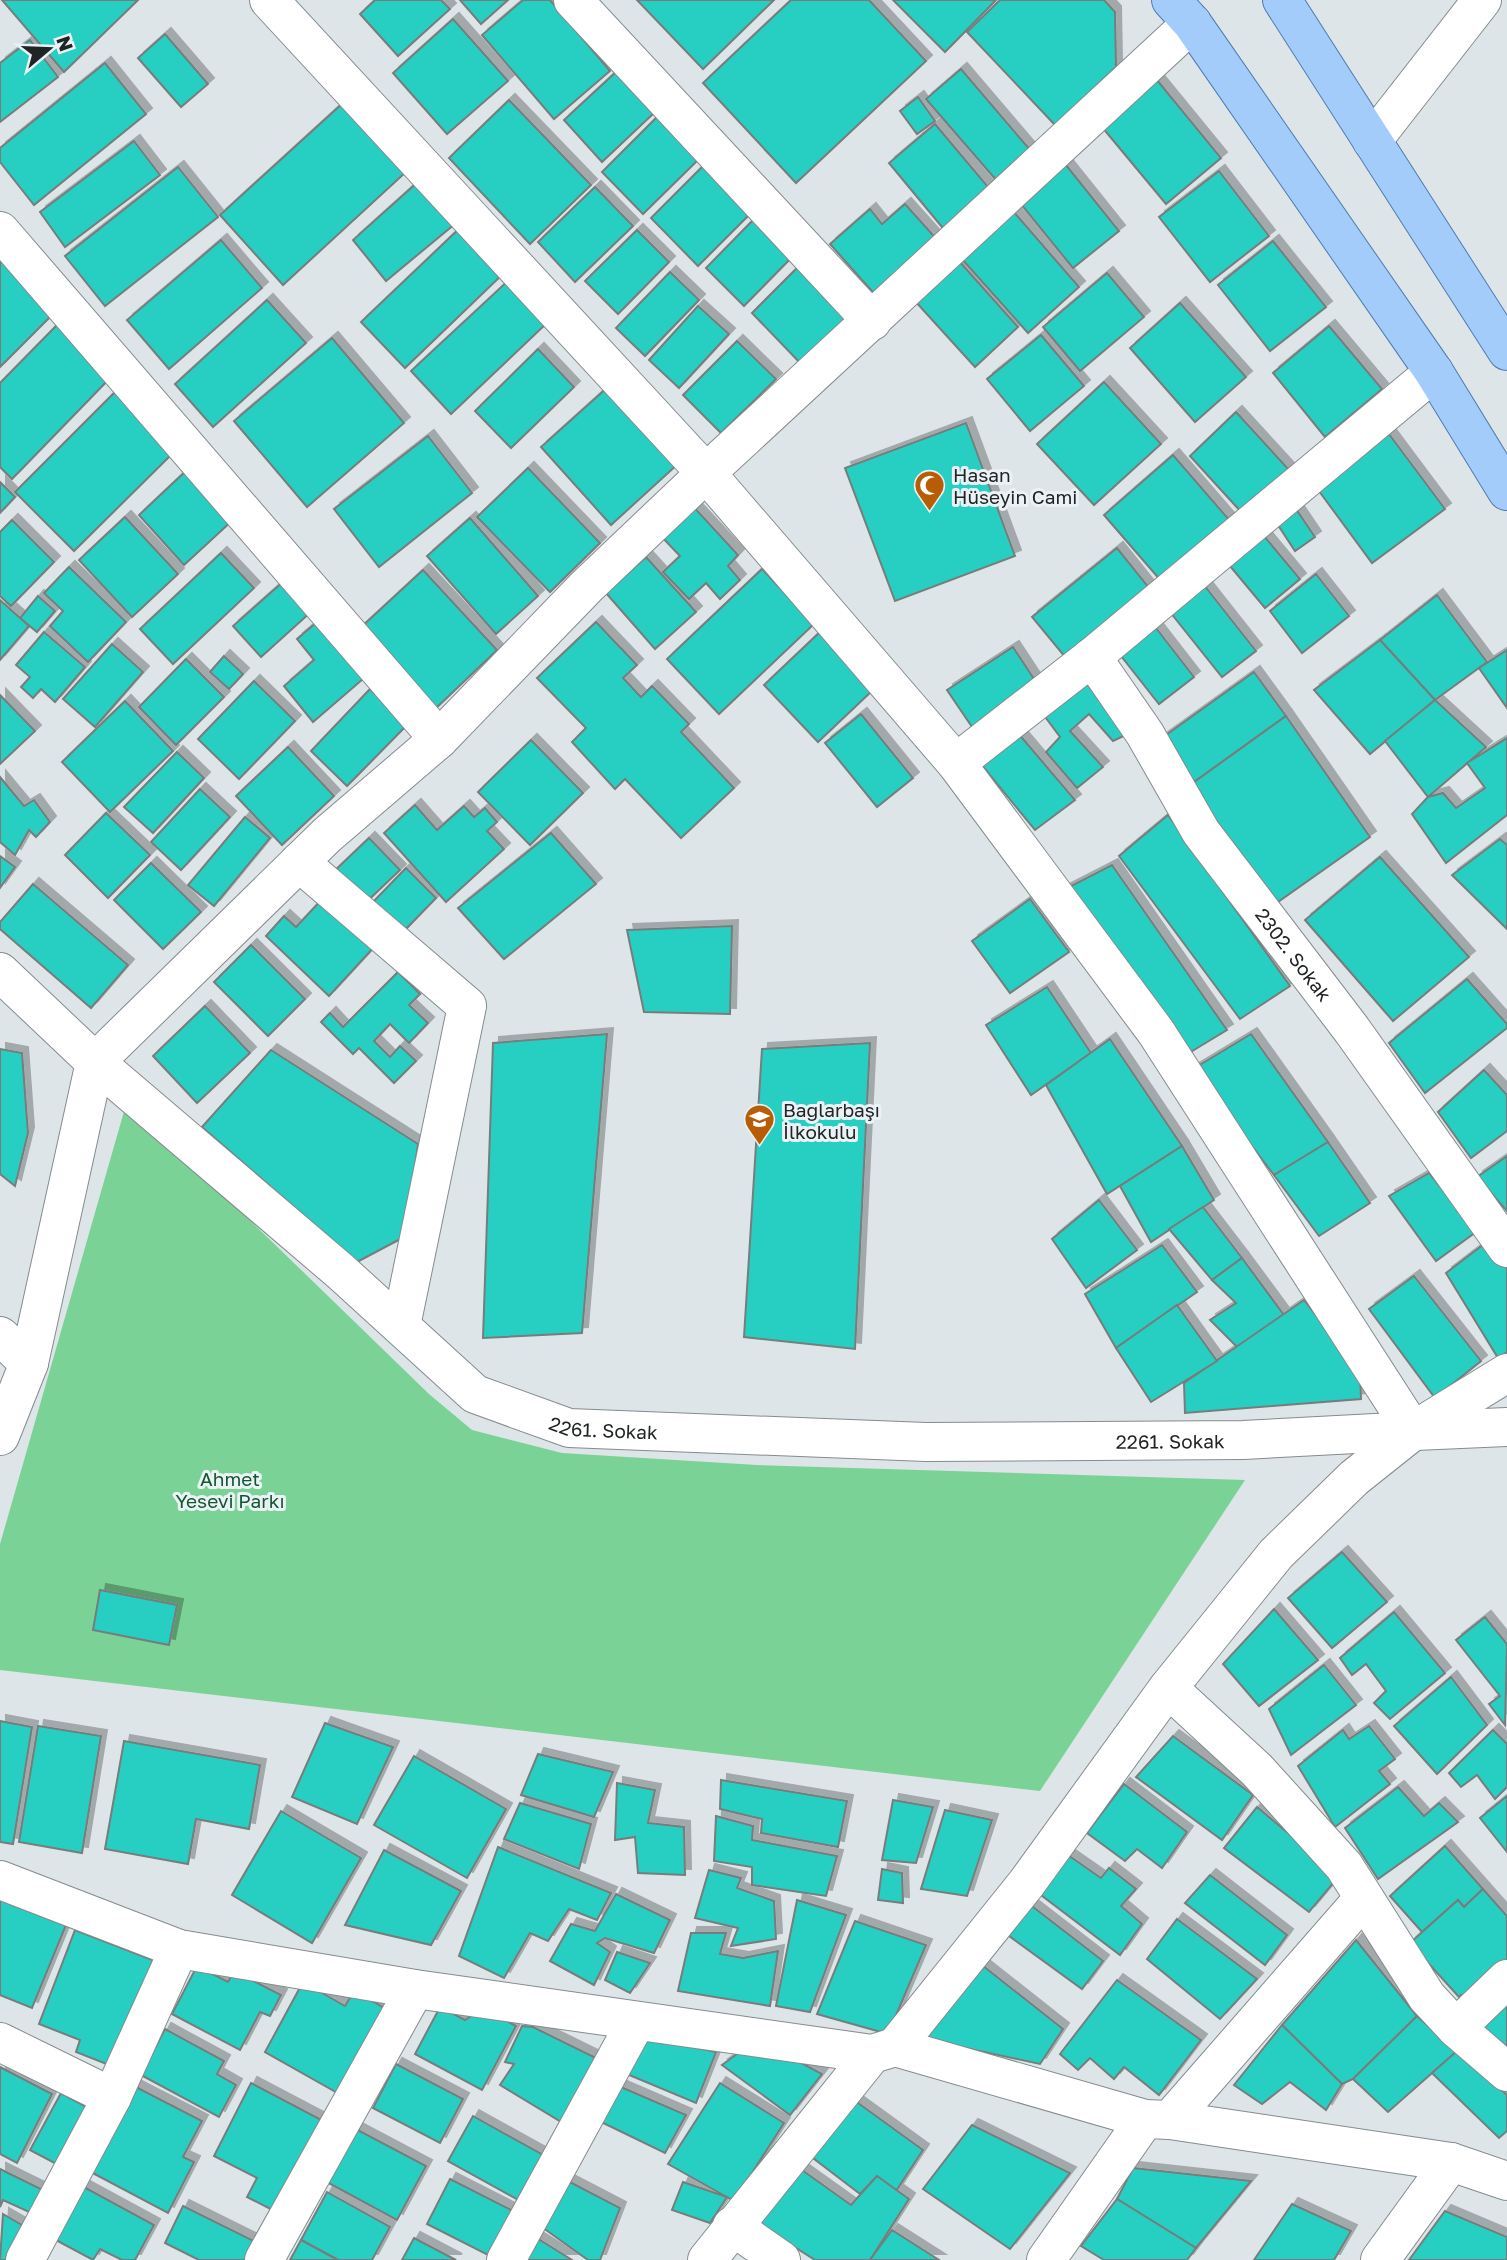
<svg xmlns="http://www.w3.org/2000/svg" width="1507" height="2260" font-family="'Golos Text',sans-serif">
  <style>
    .green { fill: #7bd296 }
    .building { fill: #28cfc2; stroke: #767d7c; stroke-width: 2; filter: url(#shadow) }
    .lines { fill: none; stroke-linecap: round; stroke-linejoin: round }
    .minor-casing { stroke: #858b8e; stroke-width: 40 }
    .major-casing { stroke: #4e7bae; stroke-width: 40 }
    .minor { stroke: #fff; stroke-width: 38 }
    .major { stroke: #a3ccfb; stroke-width: 38 }
    .labels { text-anchor: middle; dominant-baseline: central; stroke-width: 6; stroke-linejoin: round; paint-order: stroke }
    .poi-label { font-size: 19px; fill: #212425; stroke: #ebf2f5; text-anchor: start }
    .street-label { font-size: 19px; fill: #212425; stroke: #ebf2f5 }
    .park-label { font-size: 19px; fill: #11572f; stroke: #ebf2f5 }
  </style>
  <defs>
    <filter id="shadow"><feDropShadow dx="6" dy="-6" stdDeviation="0" flood-color="#0004"/></filter>
  </defs>
  <rect width="100%" height="100%" fill="#dee5e8"/>
  <!-- green -->
  <path class="green" d="M127,1101L429,1394L472,1430L562,1453L757,1465L1245,1480L1040,1791L0,1670V1544Z"/>
  <!-- building -->
  <g class="building">
    <path d="M2,0H138L64,72Z"/>
    <path d="M375,0H441L450,9L398,56L360,14Z"/>
    <path d="M460,0H508L481,24Z"/>
    <path d="M523,0H550L610,71L554,119L482,35Z"/>
    <path d="M637,0H774L703,69Z"/>
    <path d="M791,0H869L926,61L796,183L703,83Z"/>
    <path d="M893,0H996L945,52Z"/>
    <path d="M1000,0H1104L1115,12L1116,67L1055,125L967,32Z"/>
    <path d="M453,19L508,81L447,134L393,73Z"/>
    <path d="M165,34L208,84L181,107L138,58Z"/>
    <path d="M30,40L58,77L0,122V63Z"/>
    <path d="M105,63L146,114L34,205L0,162V148Z"/>
    <path d="M961,69L1031,151L997,181L926,99Z"/>
    <path d="M616,72L654,113L602,162L564,120Z"/>
    <path d="M1157,80L1221,158L1166,204L1102,127Z"/>
    <path d="M918,97L935,121L917,134L900,111Z"/>
    <path d="M509,100L591,185L530,244L449,158Z"/>
    <path d="M344,102L407,171L283,285L220,215Z"/>
    <path d="M661,113L703,155L643,214L602,172Z"/>
    <path d="M935,124L994,194L947,233L889,163Z"/>
    <path d="M134,141L160,175L65,247L40,212Z"/>
    <path d="M1062,160L1119,231L1073,268L1016,198Z"/>
    <path d="M706,163L753,211L698,266L651,218Z"/>
    <path d="M178,167L218,217L105,306L65,256Z"/>
    <path d="M1219,171L1269,236L1210,282L1159,217Z"/>
    <path d="M420,180L456,223L386,281L353,240Z"/>
    <path d="M595,187L633,226L575,282L538,242Z"/>
    <path d="M905,204L941,244L879,299L830,244L870,209L882,224Z"/>
    <path d="M1013,211L1079,287L1028,333L961,258Z"/>
    <path d="M759,214L797,252L744,306L706,268Z"/>
    <path d="M462,226L506,271L405,368L361,322Z"/>
    <path d="M637,230L669,262L618,314L585,281Z"/>
    <path d="M221,240L262,288L169,369L127,320Z"/>
    <path d="M1273,241L1326,307L1270,351L1218,285Z"/>
    <path d="M0,260L53,314L0,367Z"/>
    <path d="M959,261L1018,327L975,367L915,301Z"/>
    <path d="M802,263L855,317L804,367L752,313Z"/>
    <path d="M670,272L699,300L645,356L616,328Z"/>
    <path d="M1107,273L1144,317L1080,371L1043,327Z"/>
    <path d="M510,279L549,321L451,414L411,371Z"/>
    <path d="M267,300L306,343L213,427L175,384Z"/>
    <path d="M1180,303L1246,377L1195,422L1130,348Z"/>
    <path d="M698,306L729,334L679,388L649,360Z"/>
    <path d="M57,325L110,378L12,479L0,467V383Z"/>
    <path d="M1329,326L1382,389L1325,437L1273,373Z"/>
    <path d="M1041,335L1084,386L1030,431L987,379Z"/>
    <path d="M332,338L404,423L307,507L234,421Z"/>
    <path d="M737,341L776,379L721,433L683,395Z"/>
    <path d="M538,349L574,387L511,448L475,411Z"/>
    <path d="M1104,382L1161,444L1094,505L1037,444Z"/>
    <path d="M609,386L679,463L611,525L541,447Z"/>
    <path d="M116,391L175,451L74,551L15,492Z"/>
    <path d="M1236,412L1290,471L1243,514L1190,456Z"/>
    <path d="M966,423L1015,556L895,601L845,468Z"/>
    <path d="M1389,434L1445,509L1372,563L1316,487Z"/>
    <path d="M428,436L472,493L379,567L334,509Z"/>
    <path d="M1173,455L1231,522L1162,582L1104,515Z"/>
    <path d="M528,468L600,543L550,592L477,517Z"/>
    <path d="M188,469L234,519L184,565L139,515Z"/>
    <path d="M0,482L15,497L0,513Z"/>
    <path d="M691,504L738,555L728,566L740,580L720,599L706,583L689,599L663,572L680,556L659,534Z"/>
    <path d="M1294,506L1315,537L1295,551L1274,519Z"/>
    <path d="M125,517L178,574L132,617L79,560Z"/>
    <path d="M470,518L538,596L496,634L427,556Z"/>
    <path d="M12,520L54,562L11,606L0,596V532Z"/>
    <path d="M1264,536L1300,579L1265,608L1230,566Z"/>
    <path d="M1117,548L1150,589L1066,658L1032,617Z"/>
    <path d="M221,553L254,588L173,664L140,629Z"/>
    <path d="M646,557L696,612L655,649L606,593Z"/>
    <path d="M69,567L126,622L88,662L50,626L63,611L44,593Z"/>
    <path d="M762,569L814,624L719,714L667,659Z"/>
    <path d="M423,570L497,650L433,711L358,630Z"/>
    <path d="M1316,574L1349,616L1302,653L1270,611Z"/>
    <path d="M285,580L312,611L261,657L233,626Z"/>
    <path d="M1204,585L1256,651L1222,677L1170,612Z"/>
    <path d="M1437,595L1487,662L1435,700L1380,640Z"/>
    <path d="M38,596L55,611L37,632L20,618Z"/>
    <path d="M0,600L29,626L0,660Z"/>
    <path d="M323,617L370,673L313,722L284,686L314,660L297,639Z"/>
    <path d="M596,622L637,665L623,678L641,697L652,686L689,724L681,732L734,788L681,838L625,779L615,789L572,742L586,728L537,678Z"/>
    <path d="M1156,628L1194,677L1159,704L1121,656Z"/>
    <path d="M44,632L85,667L55,702L41,689L33,698L21,687L30,677L16,665Z"/>
    <path d="M820,632L873,690L818,742L764,685Z"/>
    <path d="M1380,640L1435,700L1370,754L1314,690Z"/>
    <path d="M112,644L143,672L95,727L63,699Z"/>
    <path d="M1013,647L1040,688L974,730L947,690Z"/>
    <path d="M1507,650V708L1479,668Z"/>
    <path d="M224,656L243,674L229,689L210,672Z"/>
    <path d="M186,659L224,697L176,745L139,707Z"/>
    <path d="M1254,672L1286,716L1190,785L1159,740Z"/>
    <path d="M254,681L295,721L239,779L198,739Z"/>
    <path d="M1085,681L1128,734L1113,741L1089,714L1070,731L1103,767L1077,788L1046,752L1060,737L1043,714Z"/>
    <path d="M370,689L407,725L347,786L311,751Z"/>
    <path d="M0,695L35,731L0,764Z"/>
    <path d="M1435,700L1486,747L1428,797L1385,741Z"/>
    <path d="M125,701L173,751L110,812L62,762Z"/>
    <path d="M861,714L913,778L877,807L825,743Z"/>
    <path d="M1286,716L1370,837L1275,904L1190,785Z"/>
    <path d="M1018,733L1075,800L1035,830L980,763Z"/>
    <path d="M1507,738V815L1446,863L1412,814L1428,797L1443,793L1456,808L1485,788L1467,763Z"/>
    <path d="M531,740L583,793L530,845L478,792Z"/>
    <path d="M288,747L334,796L282,845L236,796Z"/>
    <path d="M177,752L204,778L153,833L124,807Z"/>
    <path d="M0,777L24,806L34,800L50,822L36,837L29,830L15,855L0,842Z"/>
    <path d="M200,789L230,817L181,870L151,842Z"/>
    <path d="M415,805L437,830L464,806L474,817L485,808L497,822L487,831L504,849L446,902L384,833Z"/>
    <path d="M106,813L150,855L108,898L65,855Z"/>
    <path d="M1168,815L1290,986L1240,1019L1119,856Z"/>
    <path d="M245,817L270,838L214,906L188,885Z"/>
    <path d="M551,833L596,884L504,959L458,908Z"/>
    <path d="M369,838L400,870L359,909L328,877Z"/>
    <path d="M1500,839L1507,845V929L1452,875Z"/>
    <path d="M0,856L15,867L0,888Z"/>
    <path d="M1380,857L1469,957L1393,1021L1305,920Z"/>
    <path d="M151,863L201,912L163,949L114,900Z"/>
    <path d="M1112,865L1227,1030L1184,1056L1065,889Z"/>
    <path d="M406,868L436,898L402,933L372,903Z"/>
    <path d="M33,884L128,965L91,1008L0,929V922Z"/>
    <path d="M324,897L376,945L329,996L266,936L284,916L296,927Z"/>
    <path d="M1030,899L1069,952L1010,993L972,941Z"/>
    <path d="M732,926L730,1014L644,1012L627,930Z"/>
    <path d="M251,945L305,999L268,1036L214,982Z"/>
    <path d="M398,972L420,994L409,1005L428,1023L409,1043L390,1024L374,1041L390,1057L400,1046L416,1061L394,1083L359,1048L353,1054L321,1022L330,1013L343,1027Z"/>
    <path d="M1467,979L1507,1024V1028L1425,1093L1389,1043Z"/>
    <path d="M1047,987L1091,1053L1031,1095L986,1025Z"/>
    <path d="M205,1006L250,1053L197,1103L153,1056Z"/>
    <path d="M607,1034L582,1333L483,1338L493,1043Z"/>
    <path d="M1251,1034L1328,1142L1274,1175L1193,1069Z"/>
    <path d="M1110,1039L1182,1146L1107,1194L1046,1085Z"/>
    <path d="M870,1043L855,1349L744,1337L762,1049Z"/>
    <path d="M0,1049L22,1053L28,1133L15,1186L0,1174Z"/>
    <path d="M271,1050L418,1144L406,1236L357,1262L202,1127Z"/>
    <path d="M1484,1070L1507,1095V1131L1471,1158L1438,1112Z"/>
    <path d="M1328,1142L1370,1203L1319,1236L1274,1175Z"/>
    <path d="M1182,1146L1214,1200L1151,1242L1120,1186Z"/>
    <path d="M1507,1156V1211L1477,1177Z"/>
    <path d="M1429,1173L1476,1232L1436,1261L1389,1196Z"/>
    <path d="M1099,1200L1137,1250L1086,1288L1052,1239Z"/>
    <path d="M1203,1207L1242,1258L1212,1280L1169,1229Z"/>
    <path d="M1488,1241L1507,1268V1352L1498,1358L1446,1273Z"/>
    <path d="M1162,1245L1197,1292L1116,1348L1085,1294Z"/>
    <path d="M1242,1258L1284,1315L1238,1348L1210,1320L1236,1303L1212,1280Z"/>
    <path d="M1414,1276L1481,1361L1435,1398L1369,1309Z"/>
    <path d="M1304,1300L1360,1372L1361,1399L1185,1413L1184,1383Z"/>
    <path d="M1177,1305L1217,1361L1151,1402L1116,1348Z"/>
    <path d="M1342,1552L1387,1602L1332,1648L1288,1598Z"/>
    <path d="M100,1590L177,1605L169,1645L93,1630Z"/>
    <path d="M1274,1609L1318,1660L1259,1706L1223,1664Z"/>
    <path d="M1394,1612L1445,1673L1390,1719L1374,1703L1386,1691L1366,1664L1352,1675L1340,1658Z"/>
    <path d="M1485,1617L1507,1644L1505,1725L1489,1704L1500,1696L1456,1640Z"/>
    <path d="M1324,1665L1356,1705L1291,1755L1269,1709Z"/>
    <path d="M1451,1677L1487,1725L1437,1774L1394,1726Z"/>
    <path d="M0,1721L32,1727L13,1844L0,1842Z"/>
    <path d="M325,1723L393,1747L357,1824L292,1797Z"/>
    <path d="M38,1726L101,1736L82,1853L19,1842Z"/>
    <path d="M1369,1726L1395,1759L1379,1771L1390,1784L1335,1827L1298,1766L1343,1730L1349,1739Z"/>
    <path d="M1493,1730L1507,1744V1787L1495,1799L1477,1775L1461,1787L1449,1773Z"/>
    <path d="M1173,1736L1253,1795L1222,1840L1136,1777Z"/>
    <path d="M124,1741L260,1765L249,1829L196,1819L188,1864L105,1849Z"/>
    <path d="M538,1754L613,1772L594,1817L521,1795Z"/>
    <path d="M414,1756L506,1809L467,1878L374,1825Z"/>
    <path d="M721,1780L847,1801L838,1847L761,1833L762,1819L720,1809Z"/>
    <path d="M617,1783L655,1790L648,1823L684,1827L685,1875L638,1873L635,1837L615,1840Z"/>
    <path d="M1124,1784L1187,1832L1162,1868L1137,1849L1125,1861L1087,1833Z"/>
    <path d="M1398,1787L1424,1816L1439,1803L1458,1822L1378,1879L1345,1828Z"/>
    <path d="M1507,1796V1852L1480,1818Z"/>
    <path d="M893,1800L933,1807L916,1863L882,1860Z"/>
    <path d="M520,1803L591,1824L579,1869L504,1839Z"/>
    <path d="M1257,1807L1339,1876L1309,1912L1224,1848Z"/>
    <path d="M945,1810L992,1820L967,1896L921,1889Z"/>
    <path d="M281,1811L361,1858L312,1943L232,1895Z"/>
    <path d="M716,1816L753,1826L752,1840L837,1856L826,1896L752,1885V1867L714,1861Z"/>
    <path d="M1445,1846L1483,1889L1464,1907L1458,1900L1422,1932L1390,1896Z"/>
    <path d="M498,1847L611,1893L597,1920L569,1909L548,1941L530,1933L504,1978L459,1956Z"/>
    <path d="M384,1850L461,1891L431,1945L345,1925Z"/>
    <path d="M1068,1855L1101,1878L1109,1868L1136,1889L1121,1906L1142,1924L1120,1955L1037,1892Z"/>
    <path d="M882,1869L902,1873L903,1903L878,1900Z"/>
    <path d="M709,1870L741,1878L737,1888L774,1901L776,1939L731,1946L738,1928L695,1918Z"/>
    <path d="M1210,1875L1287,1935L1265,1965L1185,1903Z"/>
    <path d="M1483,1889L1507,1916V1962L1465,1999L1461,1995L1459,1997L1410,1943L1458,1900L1464,1907Z"/>
    <path d="M616,1894L670,1920L654,1953L605,1938L597,1943L610,1952L594,1985L550,1961L571,1924L595,1931Z"/>
    <path d="M0,1898L66,1925L32,2008L0,1995Z"/>
    <path d="M797,1900L846,1915L810,2012L776,2006Z"/>
    <path d="M1028,1903L1103,1961L1082,1989L1005,1933Z"/>
    <path d="M1177,1919L1257,1979L1220,2019L1147,1959Z"/>
    <path d="M855,1921L926,1945L888,2034L817,2014Z"/>
    <path d="M75,1930L155,1961L114,2067L76,2052L80,2040L39,2024Z"/>
    <path d="M691,1933H726L720,1954L743,1958L778,1951L770,2006L678,1991Z"/>
    <path d="M1356,1940L1417,2016L1353,2079L1342,2084L1282,2025Z"/>
    <path d="M617,1952L650,1963L630,1993L605,1980Z"/>
    <path d="M982,1965L1063,2029L1040,2064L919,2038Z"/>
    <path d="M197,1966L228,1982L234,1971L281,1995L270,2016L260,2012L240,2050L172,2014Z"/>
    <path d="M1117,1980L1201,2040L1159,2095L1124,2067L1114,2079L1090,2058L1078,2070L1060,2054Z"/>
    <path d="M303,1982L345,2006L354,1991L388,2010L341,2095L265,2052Z"/>
    <path d="M1507,1993V2057L1475,2022Z"/>
    <path d="M440,2007L465,2020L483,2008L516,2026L482,2090L415,2054Z"/>
    <path d="M1417,2016L1457,2051L1388,2112L1353,2079Z"/>
    <path d="M1282,2025L1342,2084L1326,2110L1290,2082L1262,2104L1234,2085Z"/>
    <path d="M522,2026L533,2027L602,2061L568,2126L500,2085L514,2064L505,2062Z"/>
    <path d="M165,2029L224,2061L217,2074L236,2085L219,2117L141,2075Z"/>
    <path d="M641,2036L716,2052L696,2103L622,2072Z"/>
    <path d="M745,2048L794,2059L822,2074L790,2115L722,2065Z"/>
    <path d="M1457,2051L1507,2095V2131L1499,2138L1432,2073Z"/>
    <path d="M396,2064L463,2099L440,2143L373,2108Z"/>
    <path d="M0,2067L52,2094L17,2163L0,2154Z"/>
    <path d="M251,2083L331,2125L284,2216L247,2197L257,2178L214,2156Z"/>
    <path d="M720,2083L784,2123L734,2201L668,2164Z"/>
    <path d="M614,2084L686,2115L665,2153L597,2120Z"/>
    <path d="M132,2085L202,2121L183,2157L194,2162L168,2213L87,2170Z"/>
    <path d="M61,2093L92,2110L62,2167L30,2150Z"/>
    <path d="M854,2100L923,2150L896,2191L877,2176L860,2194L809,2155Z"/>
    <path d="M473,2116L545,2156L520,2201L448,2161Z"/>
    <path d="M972,2125L1070,2173L1010,2249L923,2189Z"/>
    <path d="M354,2128L426,2166L397,2220L325,2181Z"/>
    <path d="M1133,2168L1251,2181L1196,2248L1117,2199Z"/>
    <path d="M0,2169L49,2193L38,2216L3,2200L0,2207Z"/>
    <path d="M802,2170L851,2205L877,2176L909,2199L870,2260H815L757,2223Z"/>
    <path d="M450,2179L513,2211L490,2256L427,2224Z"/>
    <path d="M566,2180L620,2208L600,2260H588L539,2225Z"/>
    <path d="M683,2182L727,2197L710,2223L672,2210Z"/>
    <path d="M82,2186L154,2225L135,2260H122L100,2249L93,2260L54,2239Z"/>
    <path d="M327,2192L390,2227L372,2260H338L301,2240Z"/>
    <path d="M1117,2199L1196,2248L1187,2260H1104L1081,2246Z"/>
    <path d="M1292,2204L1351,2231L1334,2260H1254Z"/>
    <path d="M183,2206L256,2242L247,2260H199L165,2243Z"/>
    <path d="M1445,2211L1507,2237V2260H1409Z"/>
    <path d="M3,2214L34,2232L19,2260H0Z"/>
    <path d="M892,2230L939,2260H870Z"/>
    <path d="M532,2235L572,2260H516Z"/>
    <path d="M414,2238L456,2260H402Z"/>
    <path d="M301,2240L338,2260H290Z"/>
  </g>
  <g class="lines">
    <defs>
      <g id="minor">
        <path d="M269,0L706,473L956,763L1156,1032L1413,1431L1354,1478L1276,1554L1168,1688L1026,1884L895,2047"/>
        <path d="M573,0L872,321"/>
        <path d="M1372,141L1482,0"/>
        <path d="M0,231L439,739"/>
        <path id="s1" d="M1092,657L1145,734L1201,832L1352,1030L1507,1248"/>
        <path d="M956,763L1092,657L1434,372"/>
        <path d="M299,862L467,1006L401,1326"/>
        <path id="s2" d="M0,972L95,1062L340,1271L475,1394L569,1428L926,1442L1243,1440L1413,1431L1507,1373"/>
        <path d="M0,1336L29,1363"/>
        <path d="M1415,1431L1507,1427"/>
        <path d="M0,1436L29,1363L95,1062L327,835L439,739L586,587L706,473L1192,23"/>
        <path d="M1168,1688L1257,1770L1344,1866L1427,1997L1456,2028L1507,2072"/>
        <path d="M0,1880L179,1949L415,1989L872,2054L895,2047L1145,2119L1170,2120L1451,2162L1507,2181"/>
        <path d="M1456,2028L1507,1979"/>
        <path d="M0,2042L112,2097"/>
        <path d="M1170,2120L1363,1899"/>
        <path d="M732,2226L781,2260"/>
        <path d="M25,2260L112,2097L179,1949"/>
        <path d="M264,2260L415,1989"/>
        <path d="M506,2260L636,2022"/>
        <path d="M707,2260L872,2054"/>
        <path d="M1046,2260L1145,2119"/>
        <path d="M1380,2260L1451,2162"/>
      </g>
      <g id="major">
        <path d="M1171,0L1192,23L1434,372L1507,491"/>
        <path d="M1282,0L1507,351"/>
      </g>
    </defs>
    <!-- minor casing -->
    <use href="#minor" class="minor-casing"/>
    <!-- major casing -->
    <use href="#major" class="major-casing"/>
    <!-- minor -->
    <use href="#minor" class="minor"/>
    <!-- major -->
    <use href="#major" class="major"/>
  </g>
  <!-- icons -->
  <defs>
    <symbol id="mosque-pin" viewBox="-11 -11 22 30"><path d="M0 17L-7.5 6A9.5 9.5 0 1 1 7.5 6Z" fill="#b85c06" stroke="#ebf2f5"/><path d="M3.5-4.9A6 6 0 1 0 3.5 4.9A5 5 0 1 1 3.5-4.9Z" fill="#fff"/></symbol>
    <symbol id="school-pin" viewBox="-11 -11 22 30"><path d="M0 17L-7.5 6A9.5 9.5 0 1 1 7.5 6Z" fill="#b85c06" stroke="#ebf2f5"/><path d="M0-5L7-2L0 1L-7-2ZM-4 1L0 2.5L4 1V4Q0 6-4 4Z" fill="#fff"/></symbol>
  </defs>
  <g fill-rule="evenodd">
    <use href="#mosque-pin" x="912" y="468" width="35" height="47"/>
    <use href="#school-pin" x="742" y="1102" width="35" height="47"/>
  </g>
  <g class="labels">
    <!-- poi labels -->
    <g class="poi-label">
      <text x="953" y="474">Hasan<tspan x="953" dy="22">Hüseyin Cami</tspan></text>
      <text x="783" y="1109">Bağlarbaşı<tspan x="783" dy="22">İlkokulu</tspan></text>
    </g>
    <!-- street labels -->
    <g class="street-label">
      <text stroke="none"><textPath href="#s1" startOffset="360">2302. Sokak</textPath></text>
      <text stroke="none"><textPath href="#s2" startOffset="770">2261. Sokak</textPath></text>
      <text stroke="none"><textPath href="#s2" startOffset="1337">2261. Sokak</textPath></text>
    </g>
    <!-- park labels -->
    <g class="park-label">
      <text x="230" y="1478">Ahmet<tspan x="230" dy="22">Yesevi Parkı</tspan></text>
    </g>
  </g>
  <!-- north arrow -->
  <g transform="translate(49 49) rotate(71)" stroke="#ebf2f5" stroke-width="5" paint-order="stroke">
  <path d="M0-5L12 26L0 18L-12 26Z" fill="#212425"/>
  <text y="-10" font-size="19" font-weight="bold" text-anchor="middle" fill="#212425">N</text>
  </g>
</svg>
